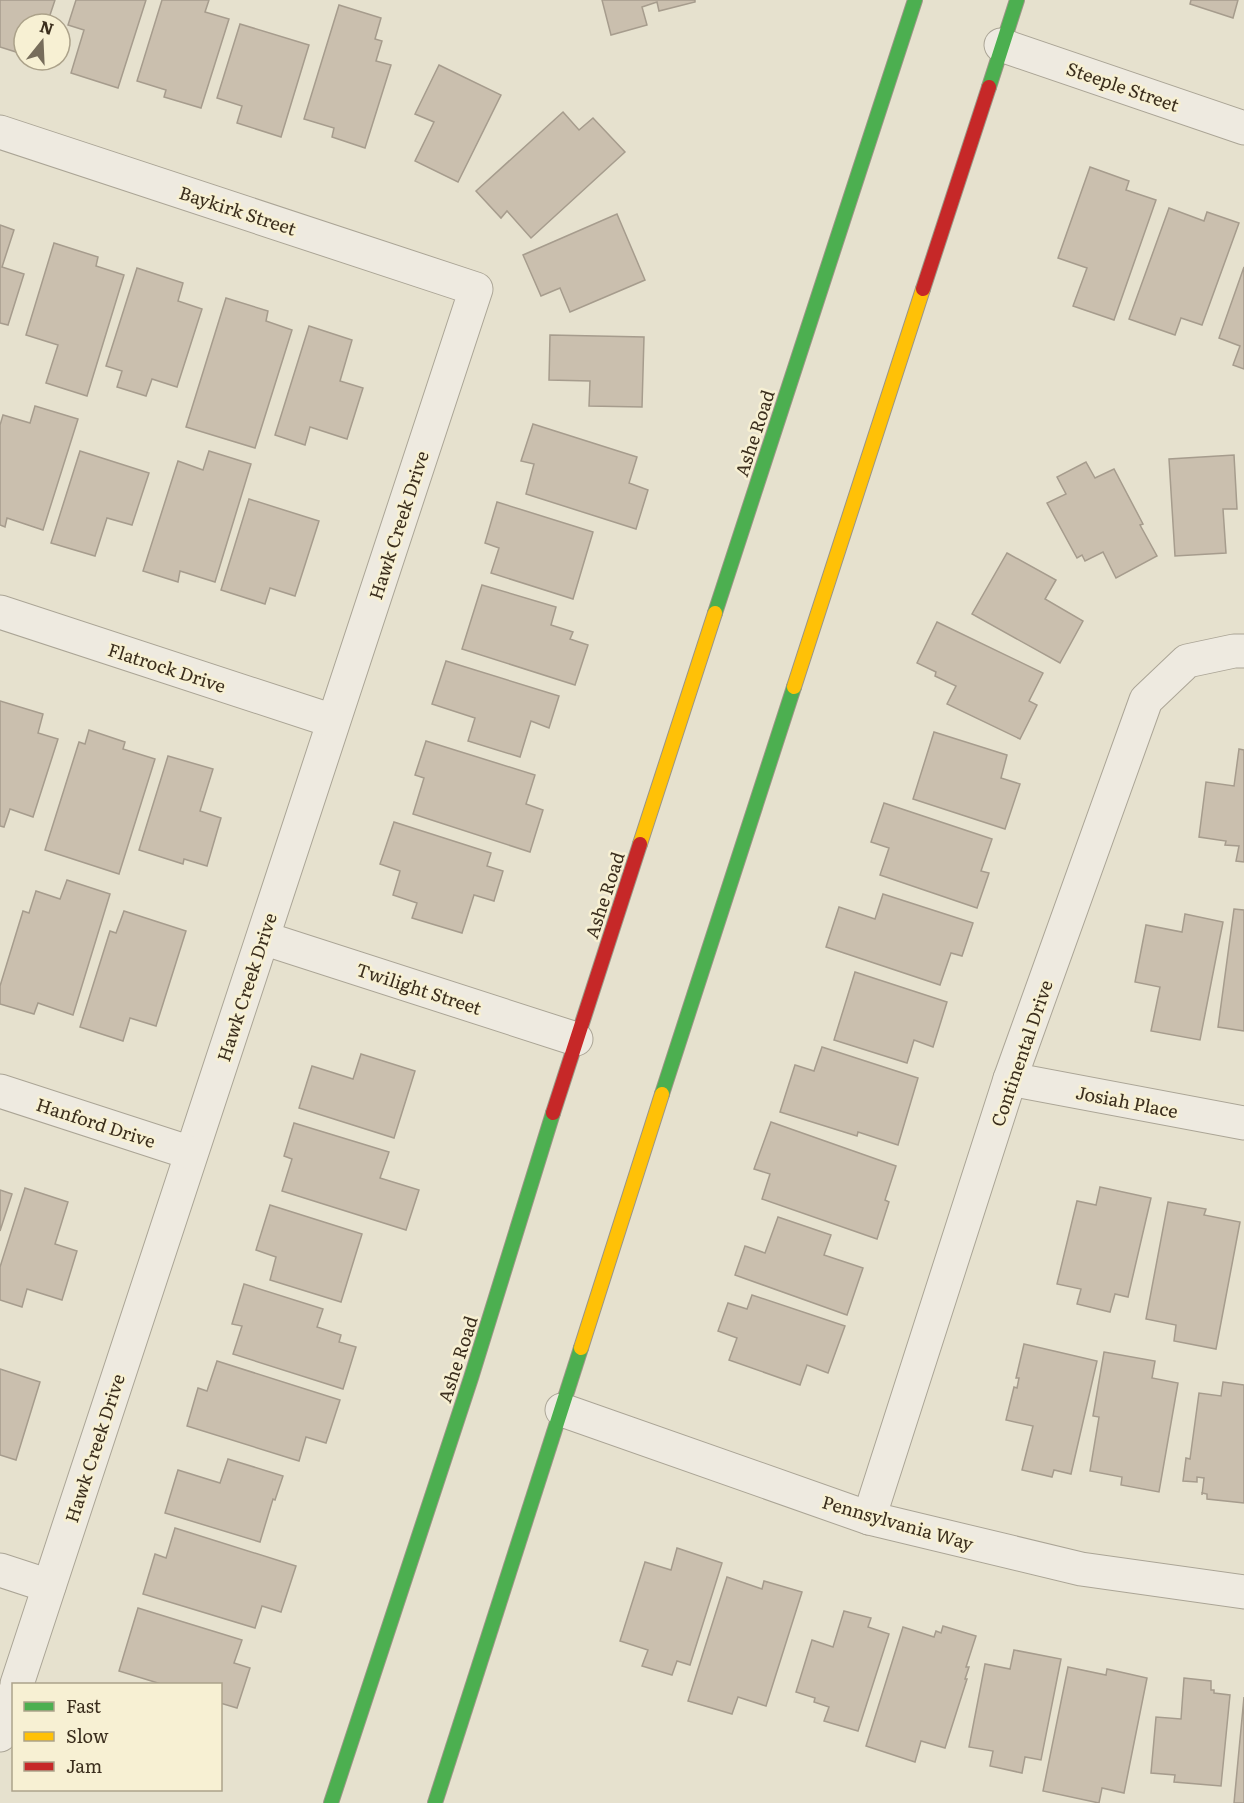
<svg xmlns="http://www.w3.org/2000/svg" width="1244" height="1803" font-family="Literata,serif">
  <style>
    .building { fill: #cabfae; stroke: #a69c8d; stroke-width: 1.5 }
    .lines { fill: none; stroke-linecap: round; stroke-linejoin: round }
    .street-casing { stroke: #aba596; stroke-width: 35 }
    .fast-casing { stroke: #9b9586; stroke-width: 16 }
    .slow-casing { stroke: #9b9586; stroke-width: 16 }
    .jam-casing { stroke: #9b9586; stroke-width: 16 }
    .street { stroke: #eeeae0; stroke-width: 33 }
    .fast { stroke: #4caf50; stroke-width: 14 }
    .slow { stroke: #ffc107; stroke-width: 14 }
    .jam { stroke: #c62828; stroke-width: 14 }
    .labels { text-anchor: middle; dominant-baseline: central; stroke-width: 5; stroke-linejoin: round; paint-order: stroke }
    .street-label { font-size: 18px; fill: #3b2e1d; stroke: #f7f0d3 }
  </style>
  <rect width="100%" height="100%" fill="#e6e1ce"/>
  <!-- building -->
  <g class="building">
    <path d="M0,0H55L47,24H24V35L21,34L16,52L0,47Z"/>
    <path d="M76,0H146L118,88L71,73L84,30L68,25Z"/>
    <path d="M162,0H209L205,12L229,19L201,108L164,97L166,90L137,81Z"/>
    <path d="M602,0H695V2L659,11L657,2L642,7L647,25L611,35Z"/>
    <path d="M1191,0H1238L1233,18L1190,4Z"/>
    <path d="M339,5L381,18L375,39L382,41L376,61L391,65L365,148L332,137L334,128L304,119Z"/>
    <path d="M240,24L309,45L281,137L237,123L242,106L217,98Z"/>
    <path d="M439,65L501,95L458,182L415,161L434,122L415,114Z"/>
    <path d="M563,112L579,130L593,118L625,152L531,238L507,211L501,218L476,191Z"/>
    <path d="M1090,167L1129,181L1126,190L1156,200L1114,320L1073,306L1087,268L1058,258Z"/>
    <path d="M1169,208L1204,221L1207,212L1239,223L1202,325L1181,318L1175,335L1129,319Z"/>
    <path d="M617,214L645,280L570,312L560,288L541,296L523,255Z"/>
    <path d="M0,225L14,230L2,267L24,274L8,325L0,323Z"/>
    <path d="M54,243L98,257L96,266L124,275L87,396L46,383L58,345L26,335Z"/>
    <path d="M1244,267V369L1233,365L1240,346L1219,338Z"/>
    <path d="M137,268L183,283L178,301L202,309L177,387L152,379L146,396L117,387L122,371L106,366Z"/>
    <path d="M226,298L268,311L266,321L292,330L255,448L186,427Z"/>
    <path d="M309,326L352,340L340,381L363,388L347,439L310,427L305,445L275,435Z"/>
    <path d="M550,335L644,337L642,407L589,406L590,381L549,380Z"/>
    <path d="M35,406L78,419L43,530L7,518L5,527L0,525V425L3,415L30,423Z"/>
    <path d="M533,424L637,457L629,483L648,490L636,529L526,494L534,464L521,461Z"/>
    <path d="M80,451L149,473L132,525L107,518L95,556L51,543Z"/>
    <path d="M209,451L251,464L215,582L180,571L178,582L143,571L178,461L203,470Z"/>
    <path d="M1234,455L1237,509H1223L1226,553L1175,556L1169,459Z"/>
    <path d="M1086,462L1095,478L1114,469L1143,524L1140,525L1157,556L1116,578L1103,552L1085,561L1082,555L1077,558L1047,503L1066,494L1057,477Z"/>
    <path d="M249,499L319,521L295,596L270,588L265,604L221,590Z"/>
    <path d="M497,502L593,532L573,599L491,573L499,548L485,543Z"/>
    <path d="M1007,553L1056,580L1045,599L1083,621L1060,663L972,614Z"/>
    <path d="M482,585L556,607L551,625L573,632L570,639L588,645L575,685L462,649Z"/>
    <path d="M937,622L1043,673L1029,701L1037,705L1020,739L947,704L956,686L935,676L936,672L917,663Z"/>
    <path d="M446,661L559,696L549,728L531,721L520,757L468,741L475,718L432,704Z"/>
    <path d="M0,701L43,714L38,733L58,739L33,817L10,809L4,827L0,826Z"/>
    <path d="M89,730L125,742L123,749L155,759L119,874L45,850L79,742L85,744Z"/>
    <path d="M934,732L1007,755L1001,778L1020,784L1005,829L913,799Z"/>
    <path d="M426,741L535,775L526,804L543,810L530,852L413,814L424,778L415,775Z"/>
    <path d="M1239,749L1244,750V862L1236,861L1239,846L1225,845L1226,841L1199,837L1206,782L1234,786Z"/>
    <path d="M168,756L213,769L200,811L221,818L207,866L184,859L183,864L139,850Z"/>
    <path d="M884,803L992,839L981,871L989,873L977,908L880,875L889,848L871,842Z"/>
    <path d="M394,822L491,853L487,866L503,871L494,901L474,895L462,933L412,918L417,903L393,895L400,871L380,864Z"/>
    <path d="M67,880L110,894L73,1015L38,1003L34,1014L0,1004V986L23,911L29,913L36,891L60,899Z"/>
    <path d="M883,894L973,923L962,956L951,953L940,985L826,947L839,907L875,919Z"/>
    <path d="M1234,909L1244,910V1031L1218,1027Z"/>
    <path d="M124,911L186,931L156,1026L130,1018L123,1041L80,1027L110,931L116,933Z"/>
    <path d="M1185,914L1223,922L1200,1040L1151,1031L1160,987L1135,982L1146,925L1182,932Z"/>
    <path d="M855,972L947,1002L933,1047L914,1040L907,1063L834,1040Z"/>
    <path d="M822,1047L918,1078L898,1145L858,1132L857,1136L780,1112L795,1065L814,1071Z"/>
    <path d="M361,1054L415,1071L394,1138L299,1108L312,1066L353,1079Z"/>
    <path d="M771,1122L896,1166L885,1200L889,1202L877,1239L762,1199L770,1174L754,1169Z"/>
    <path d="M294,1123L389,1152L380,1178L419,1190L406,1230L282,1191L292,1159L284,1156Z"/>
    <path d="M1100,1187L1151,1198L1128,1297L1115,1294L1110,1312L1077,1304L1081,1289L1057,1284L1077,1201L1096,1205Z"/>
    <path d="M25,1188L68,1202L55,1244L77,1251L62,1300L27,1289L22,1307L0,1300V1267Z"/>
    <path d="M0,1190L12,1194L0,1231Z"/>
    <path d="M1168,1202L1206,1209L1204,1215L1240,1222L1216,1349L1174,1341L1176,1325L1146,1319Z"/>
    <path d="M270,1205L362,1234L341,1302L270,1280L276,1257L256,1250Z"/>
    <path d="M778,1217L831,1235L824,1255L863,1268L847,1315L735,1275L745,1246L765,1253Z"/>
    <path d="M244,1284L323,1309L317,1327L341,1335L339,1342L356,1347L343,1389L233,1354L242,1326L232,1324Z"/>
    <path d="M752,1295L845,1326L828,1373L807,1365L800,1385L729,1360L737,1338L718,1331L728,1303L747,1309Z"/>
    <path d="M1024,1344L1097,1361L1071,1474L1054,1470L1052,1477L1022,1470L1033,1426L1006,1420L1014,1387L1017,1388L1019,1378H1016Z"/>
    <path d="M1104,1352L1155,1361L1152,1378L1178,1383L1159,1492L1121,1485L1122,1477L1090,1471L1099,1417L1093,1416Z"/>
    <path d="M217,1361L340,1400L326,1443L306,1437L299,1461L187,1426L198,1388L207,1391Z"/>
    <path d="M0,1369L40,1382L16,1460L0,1455Z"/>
    <path d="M1223,1382L1244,1385V1503L1207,1499V1494L1202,1493V1495L1204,1478L1197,1477V1482L1183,1481L1186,1458L1190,1459L1199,1393L1221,1396Z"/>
    <path d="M228,1459L283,1476L275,1500L273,1499L260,1542L165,1513L178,1470L220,1483Z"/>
    <path d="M175,1528L296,1566L281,1612L262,1606L255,1628L143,1594L155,1554L166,1558Z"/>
    <path d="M677,1548L722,1563L690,1665L677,1661L672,1675L642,1666L648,1650L620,1641L645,1562L671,1570Z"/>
    <path d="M727,1577L762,1589L764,1581L802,1592L766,1706L738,1697L732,1714L688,1701Z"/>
    <path d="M138,1608L242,1640L234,1663L250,1668L237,1708L220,1703V1684H161L119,1671Z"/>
    <path d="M844,1611L871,1618L868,1627L889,1634L858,1731L824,1721L829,1707L814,1702L815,1698L796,1692L812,1640L833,1647Z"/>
    <path d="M943,1626L976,1636L966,1667H969L965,1679H967L945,1748L921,1741L915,1762L866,1746L903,1627L934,1637L936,1631L941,1633Z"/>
    <path d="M1014,1650L1061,1659L1041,1760L1025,1757L1022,1773L990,1766L993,1751L969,1747L985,1664L1010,1669Z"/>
    <path d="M1068,1667L1106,1675L1107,1669L1147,1678L1124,1793L1102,1788L1099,1803L1043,1791Z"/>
    <path d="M1184,1678L1211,1681V1690H1214V1693L1230,1695L1221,1786L1174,1782L1175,1775L1151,1773L1156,1717L1181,1719Z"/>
    <path d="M1244,1697V1803H1234Z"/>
  </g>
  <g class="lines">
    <defs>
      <g id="street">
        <path d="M1001,45L1244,128"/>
        <path d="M0,132L476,289L17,1684"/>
        <path d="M0,612L333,721"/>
        <path d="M263,938L576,1039"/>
        <path d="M1010,1079L1244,1123"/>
        <path d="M0,1091L191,1153"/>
        <path d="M562,1410L869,1518L1081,1569L1244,1592"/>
        <path d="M869,1518L1010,1079L1146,700L1187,661L1234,651H1244"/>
        <path d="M0,1570L49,1586"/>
        <path d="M0,1735L14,1694"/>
      </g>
      <g id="fast">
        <path d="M989,87L1017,0"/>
        <path d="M715,613L915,0"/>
        <path d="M662,1094L794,687"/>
        <path d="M331,1803L471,1378L553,1113"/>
        <path d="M435,1803L581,1348"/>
      </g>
      <g id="slow">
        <path d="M794,687L923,289"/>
        <path d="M640,844L715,613"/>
        <path d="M581,1348L662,1094"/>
      </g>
      <g id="jam">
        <path d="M923,289L989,87"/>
        <path d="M553,1113L640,844"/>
      </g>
    </defs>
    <!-- street casing -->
    <use href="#street" class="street-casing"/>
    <!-- fast casing -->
    <use href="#fast" class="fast-casing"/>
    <!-- slow casing -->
    <use href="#slow" class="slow-casing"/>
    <!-- jam casing -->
    <use href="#jam" class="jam-casing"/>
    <!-- street -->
    <use href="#street" class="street"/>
    <!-- fast -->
    <use href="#fast" class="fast"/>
    <!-- slow -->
    <use href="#slow" class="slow"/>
    <!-- jam -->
    <use href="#jam" class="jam"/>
  </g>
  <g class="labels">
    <!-- street labels -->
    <g class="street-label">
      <text transform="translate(1123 86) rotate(19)">Steeple Street</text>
      <text transform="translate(238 210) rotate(18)">Baykirk Street</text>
      <text transform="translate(754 433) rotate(-72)">Ashe Road</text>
      <text transform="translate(398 525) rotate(-72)">Hawk Creek Drive</text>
      <text transform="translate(167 667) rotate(18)">Flatrock Drive</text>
      <text transform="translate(604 895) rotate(-72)">Ashe Road</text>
      <text transform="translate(246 987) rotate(-72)">Hawk Creek Drive</text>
      <text transform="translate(419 988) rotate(18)">Twilight Street</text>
      <text transform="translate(1021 1053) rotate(-71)">Continental Drive</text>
      <text transform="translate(1127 1101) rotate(11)">Josiah Place</text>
      <text transform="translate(96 1122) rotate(18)">Hanford Drive</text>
      <text transform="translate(457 1359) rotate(-72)">Ashe Road</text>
      <text transform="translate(94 1448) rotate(-72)">Hawk Creek Drive</text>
      <text transform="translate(898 1522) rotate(16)">Pennsylvania Way</text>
    </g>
  </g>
  <!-- legend -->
  <rect x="12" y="1683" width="210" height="108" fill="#f7f0d3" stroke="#aca28a" stroke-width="1.5"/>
  <rect x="24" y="1702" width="30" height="9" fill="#4caf50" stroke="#aca28a" stroke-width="1.5"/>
  <text x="66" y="1713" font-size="18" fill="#3b2e1d">Fast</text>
  <rect x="24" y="1732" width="30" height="9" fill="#ffc107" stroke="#aca28a" stroke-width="1.5"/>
  <text x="66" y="1743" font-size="18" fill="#3b2e1d">Slow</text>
  <rect x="24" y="1762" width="30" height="9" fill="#c62828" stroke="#aca28a" stroke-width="1.5"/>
  <text x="66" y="1773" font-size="18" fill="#3b2e1d">Jam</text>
  <!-- north arrow -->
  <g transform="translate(42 42) rotate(18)"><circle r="28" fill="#f7f0d3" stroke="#aca28a" stroke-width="1.5"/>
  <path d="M0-4.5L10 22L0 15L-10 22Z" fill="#776d5b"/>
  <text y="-9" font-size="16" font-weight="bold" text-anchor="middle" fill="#3b2e1d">N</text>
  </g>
</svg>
